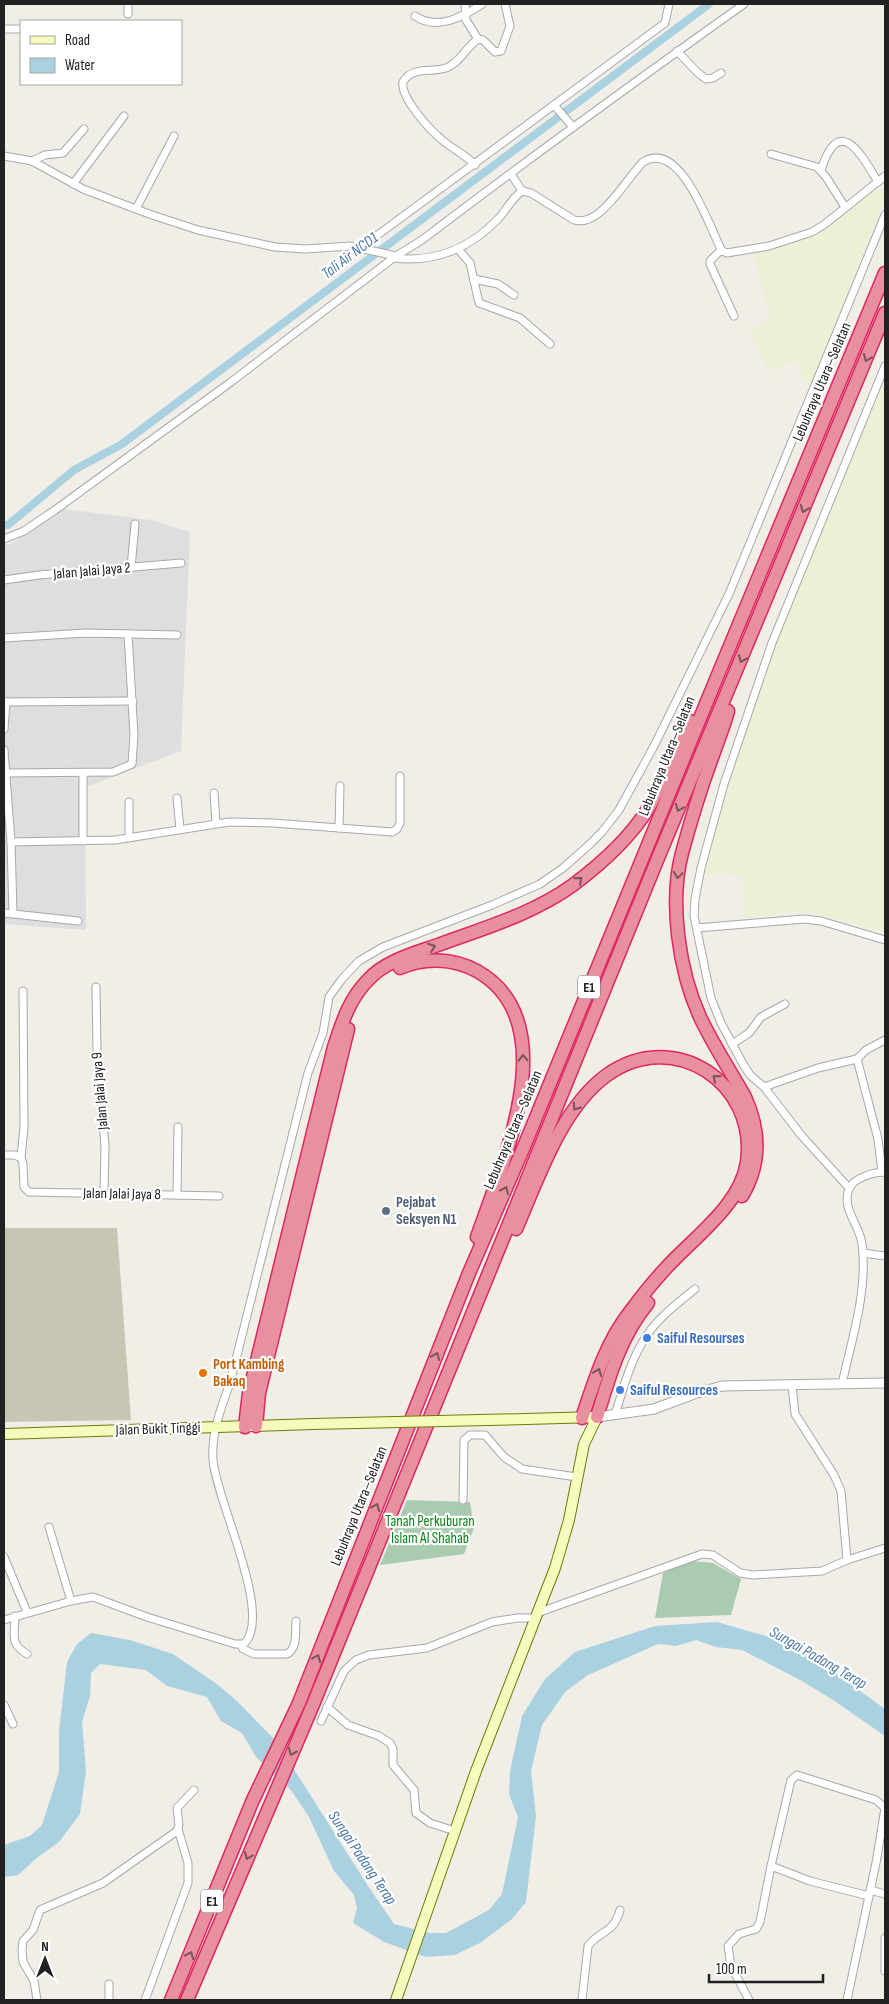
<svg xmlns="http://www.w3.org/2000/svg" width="889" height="2004" font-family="'Sofia Sans Condensed',sans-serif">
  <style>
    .residential { fill: #dfdede }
    .construction { fill: #c6c6b3 }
    .farmland { fill: #edf0d4 }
    .cemetery { fill: #a9cbaf }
    .water { fill: #a9d1df }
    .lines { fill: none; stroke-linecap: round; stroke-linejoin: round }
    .canal { stroke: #a9d1df; stroke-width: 8 }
    .minor-casing { stroke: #a8a8a8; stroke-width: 9 }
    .tertiary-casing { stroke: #a8a8a8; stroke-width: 11 }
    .secondary-casing { stroke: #6d7c04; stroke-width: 12 }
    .motorway-casing { stroke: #dd2862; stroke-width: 15 }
    .minor { stroke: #fff; stroke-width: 7 }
    .tertiary { stroke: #fff; stroke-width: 9 }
    .secondary { stroke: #f6fabd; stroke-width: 10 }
    .motorway { stroke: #e8909f; stroke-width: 12 }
    .secondary-bridge-casing { stroke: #6d7c04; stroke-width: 12; stroke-linecap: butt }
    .secondary-bridge { stroke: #f6fabd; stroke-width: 10 }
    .oneway { stroke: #7b535a }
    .service-dot { fill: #5c6f8a; stroke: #fff; stroke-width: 2 }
    .shop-dot { fill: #3f7fe0; stroke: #fff; stroke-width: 2 }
    .food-dot { fill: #e8710a; stroke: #fff; stroke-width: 2 }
    .labels { text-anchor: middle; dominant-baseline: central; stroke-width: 4.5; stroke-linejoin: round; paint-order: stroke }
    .shield { fill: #fff; stroke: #646464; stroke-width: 1 }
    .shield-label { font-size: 14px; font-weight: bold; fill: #212121 }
    .street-label { font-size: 15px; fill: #212121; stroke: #fff }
    .service-label { font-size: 15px; font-weight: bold; fill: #4e5e75; stroke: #fff; text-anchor: start }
    .shop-label { font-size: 15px; font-weight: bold; fill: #366cbe; stroke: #fff; text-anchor: start }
    .food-label { font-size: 15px; font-weight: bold; fill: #c56008; stroke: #fff; text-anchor: start }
    .park-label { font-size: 15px; fill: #0b8318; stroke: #fff }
    .water-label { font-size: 16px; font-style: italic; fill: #4978ab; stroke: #fff }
  </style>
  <rect width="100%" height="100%" fill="#f1eee8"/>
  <!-- residential -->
  <path class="residential" d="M64,509L151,520L190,532L181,751L85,787L86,930L4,924V544H11Z"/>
  <!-- construction -->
  <path class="construction" d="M4,1228H117L131,1420L4,1422Z"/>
  <!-- farmland -->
  <g class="farmland">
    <path d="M875,189L885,192V196L810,388L795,361L768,371L750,331L770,319L752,250L817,231Z"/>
    <path d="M885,380V933L808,911L744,918L741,875L704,874L715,818L780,629Z"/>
  </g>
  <!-- cemetery -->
  <g class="cemetery">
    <path d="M407,1500L470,1502L474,1528L464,1554L380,1565Z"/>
    <path d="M693,1561L713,1563L741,1579L731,1615L655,1618L663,1573Z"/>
  </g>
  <!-- water -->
  <path class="water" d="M717,1622L766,1636L816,1659L885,1709V1736L833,1700L802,1681L742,1650L716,1647L696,1640L676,1646L658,1644L588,1675L565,1692L542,1725L531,1771L536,1816L526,1902L512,1919L480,1943L455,1955L426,1957L384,1942L353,1923L357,1908L354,1895L334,1871L309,1817L291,1790L256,1757L242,1733L221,1721L207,1697L167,1686L146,1670L100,1664L91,1673L90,1696L82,1722L86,1771L80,1814L59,1842L38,1857L18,1875L4,1877V1845L30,1836L42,1825L59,1772V1731L67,1662L77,1644L91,1633L130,1640L173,1654L218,1685L237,1701L276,1741L368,1886L394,1924L430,1933H446L489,1910L502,1894L518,1817L509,1794L510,1771L522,1716L545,1679L575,1652L655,1626Z"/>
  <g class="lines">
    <!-- canal -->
    <path class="canal" d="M4,525H8L74,470L122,444L709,4"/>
    <defs>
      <g id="minor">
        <path d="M465,4L466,20L478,39"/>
        <path d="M128,14V4"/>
        <path d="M415,16C437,31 463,17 482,4"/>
        <path d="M4,29H21"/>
        <path d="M677,51L697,72L706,79L713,78L721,73"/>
        <path d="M554,105L573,127"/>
        <path d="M771,154L817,167L826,177L845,207"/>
        <path d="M4,156L32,161L83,189L152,215L198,230L275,247L306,249L350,246L396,256"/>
        <path d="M32,161L45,155L63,153L84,129"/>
        <path d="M475,165C465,154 452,149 441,139C429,129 400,97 403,82C412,66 431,73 446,68C460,63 466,47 478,39L483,40L495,52L501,51L510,26L505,4"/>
        <path d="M821,170C839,114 860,152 878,182"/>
        <path d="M511,174L522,191"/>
        <path d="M73,184L124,116"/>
        <path d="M136,209L174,136"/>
        <path d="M360,248L665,23L669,4"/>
        <path d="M458,249L470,263L479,303L520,318L550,344"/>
        <path d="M721,250L710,261V264L734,316"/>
        <path d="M394,258C435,263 471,248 499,218C507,209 512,198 522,191L531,193L574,220C600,228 626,179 643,162C681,138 710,229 722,251L727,253L769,246L812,232L825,224L885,176"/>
        <path d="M474,279L498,284L514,295"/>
        <path d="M4,539L24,531L55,510L231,382L396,256L422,240C528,159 636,81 744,4"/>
        <path d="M131,568L135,524"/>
        <path d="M4,580L39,575L181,563"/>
        <path d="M4,638L86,633L177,635"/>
        <path d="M4,702L133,701"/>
        <path d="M4,729L6,702"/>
        <path d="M4,750L11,842L13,913"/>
        <path d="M5,773L113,772L132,764L134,735L128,634"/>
        <path d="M83,773V841"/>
        <path d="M214,793L216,823"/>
        <path d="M177,798L180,829"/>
        <path d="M129,802V838"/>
        <path d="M339,828L340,786"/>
        <path d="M11,842L115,840L229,822L273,823L392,832L397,829L400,823V776"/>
        <path d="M4,913L78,921"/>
        <path d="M697,928L804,919L821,921L885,940"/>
        <path d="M96,987L97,1051L105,1146L104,1194"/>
        <path d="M732,1044L749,1033L761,1017L785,1004"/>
        <path d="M764,1087L818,1068L857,1059"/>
        <path d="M4,1155H15L21,1158L23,1164L24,1187L29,1192L219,1196"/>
        <path d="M21,1158L24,1127L23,991"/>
        <path d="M882,1172L878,1139L857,1059L866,1050L885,1040"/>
        <path d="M849,1188L801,1135L764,1087L750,1075L743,1064L721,1023L711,998L694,916L695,899L701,868L724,784L772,643L885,366"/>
        <path d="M177,1195L178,1127"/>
        <path d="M863,1253L885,1256"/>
        <path d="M842,1384C852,1338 868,1291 862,1244C860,1225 841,1209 849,1189C853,1178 874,1172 885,1172"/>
        <path d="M792,1385L795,1414L834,1475L841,1491L847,1560"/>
        <path d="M615,1415C623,1389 631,1358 647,1335C659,1317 678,1303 695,1289"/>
        <path d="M463,1500L464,1440L470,1435H485L504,1457L522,1469L577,1477"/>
        <path d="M49,1527L71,1601"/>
        <path d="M4,1557L27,1612"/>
        <path d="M537,1613L702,1554L713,1555L740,1573L753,1575L822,1571L847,1560L885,1548"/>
        <path d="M15,1616C15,1636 9,1643 27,1654"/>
        <path d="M4,1620L71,1601L93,1597L147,1617L235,1644H244C274,1615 216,1500 213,1460C211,1433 221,1408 230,1383L308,1073L323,1033L329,997L342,979L359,961L383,947L492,905L540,884L563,868L588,846L602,832L619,810L654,746L729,594L885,215"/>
        <path d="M241,1645L243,1649L254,1654H287C298,1648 295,1632 296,1621"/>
        <path d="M4,1705L13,1724"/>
        <path d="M327,1707L348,1725L379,1736L390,1743L393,1749V1765L414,1790L416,1813L430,1823L455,1831"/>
        <path d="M321,1721L344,1671L356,1660L369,1655L427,1648L492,1622L517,1618H536"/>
        <path d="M771,1866L810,1881L869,1896"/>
        <path d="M870,1890L885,1894"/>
        <path d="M885,1938V1971"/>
        <path d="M37,2000L34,1981L23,1962L22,1950L23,1941L33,1930L40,1910L103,1883L177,1831L179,1825L177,1808L194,1790"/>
        <path d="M109,2000V1984"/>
        <path d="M145,2000L188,1883V1863L178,1829"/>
        <path d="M582,2000L588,1946C601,1929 613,1935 620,1910"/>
        <path d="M749,2000L731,1966L728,1946L739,1934L756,1929L760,1922L771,1866L791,1780L797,1775L876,1800L885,1808L876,1863L847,2000"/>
      </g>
      <path id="tertiary" d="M597,1417L654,1409L694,1394L722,1386L885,1383"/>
      <g id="secondary">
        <path d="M4,1434L313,1424"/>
        <path d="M396,2000L476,1771L555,1568L569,1520L584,1444L597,1417L526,1419"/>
      </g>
      <g id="motorway">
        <path d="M728,711C724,726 718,740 713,755C701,787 691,820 682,853C669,902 679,971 700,1017C713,1045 730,1070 745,1097C760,1130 761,1164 742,1196"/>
        <path d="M400,968C424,957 453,958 477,971C567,1022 502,1164 477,1237"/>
        <path d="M516,1229C538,1179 561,1108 607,1075C674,1027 758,1083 747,1162C741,1205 693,1238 666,1268C653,1282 641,1297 630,1312C606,1342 594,1382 582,1418"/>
        <path d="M597,1417C609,1377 620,1337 648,1303"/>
        <path d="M256,1426L259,1393L348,1029"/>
        <path d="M245,1427L249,1393L334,1047C342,1023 349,999 368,980C385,961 415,953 438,945C484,928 533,914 573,885C601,864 631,837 649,807C664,780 676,750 690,721"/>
        <path d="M171,2000L252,1802L299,1703L469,1273L523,1149L717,677L885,273"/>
        <path d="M187,2000L312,1707L658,858L885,313"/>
      </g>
    </defs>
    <!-- minor casing -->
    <use href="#minor" class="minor-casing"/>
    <!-- tertiary casing -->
    <use href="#tertiary" class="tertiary-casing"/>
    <!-- secondary casing -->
    <use href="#secondary" class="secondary-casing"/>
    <!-- motorway casing -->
    <use href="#motorway" class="motorway-casing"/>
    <!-- minor -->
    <use href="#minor" class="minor"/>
    <!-- tertiary -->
    <use href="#tertiary" class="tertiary"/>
    <!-- secondary -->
    <use href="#secondary" class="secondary"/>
    <!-- motorway -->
    <use href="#motorway" class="motorway"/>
    <defs>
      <path id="secondary-bridge" d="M313,1424L526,1419"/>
    </defs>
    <!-- secondary-bridge casing -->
    <use href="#secondary-bridge" class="secondary-bridge-casing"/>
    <!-- secondary-bridge -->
    <use href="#secondary-bridge" class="secondary-bridge"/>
  </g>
  <!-- one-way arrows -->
  <defs><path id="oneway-chevron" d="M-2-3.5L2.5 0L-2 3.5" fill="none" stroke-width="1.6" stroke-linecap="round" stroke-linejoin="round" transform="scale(1.25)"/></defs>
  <g class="oneway">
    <use href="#oneway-chevron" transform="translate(867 358) rotate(113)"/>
    <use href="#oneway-chevron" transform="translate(804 509) rotate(112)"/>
    <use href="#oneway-chevron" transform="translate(742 659) rotate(112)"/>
    <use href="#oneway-chevron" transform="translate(679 808) rotate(113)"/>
    <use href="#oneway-chevron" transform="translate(678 875) rotate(98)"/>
    <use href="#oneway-chevron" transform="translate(579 880) rotate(-40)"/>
    <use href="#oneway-chevron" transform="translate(432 947) rotate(-20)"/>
    <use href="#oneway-chevron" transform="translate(523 1058) rotate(-91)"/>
    <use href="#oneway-chevron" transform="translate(716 1078) rotate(-140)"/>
    <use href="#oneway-chevron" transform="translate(576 1107) rotate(126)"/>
    <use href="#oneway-chevron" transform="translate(505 1190) rotate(-66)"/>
    <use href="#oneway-chevron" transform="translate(436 1356) rotate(-68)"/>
    <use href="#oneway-chevron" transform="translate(598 1372) rotate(-68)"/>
    <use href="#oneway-chevron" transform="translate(376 1507) rotate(-68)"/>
    <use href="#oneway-chevron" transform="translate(317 1658) rotate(-68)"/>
    <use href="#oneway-chevron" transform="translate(292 1752) rotate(114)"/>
    <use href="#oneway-chevron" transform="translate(248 1856) rotate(113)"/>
    <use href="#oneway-chevron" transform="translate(190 1955) rotate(-68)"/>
  </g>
  <!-- markers -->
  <circle class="service-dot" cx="386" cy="1211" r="5"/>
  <g class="shop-dot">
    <circle cx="647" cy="1338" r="5"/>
    <circle cx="620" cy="1390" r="5"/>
  </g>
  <circle class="food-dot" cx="203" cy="1373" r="5"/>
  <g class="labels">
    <!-- shield labels -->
    <g class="shield">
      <rect x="578" y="975.5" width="22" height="23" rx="4"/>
      <rect x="201" y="1889.5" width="22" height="23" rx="4"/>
    </g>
    <g class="shield-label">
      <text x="589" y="987">E1</text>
      <text x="212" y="1901">E1</text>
    </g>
    <!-- street labels -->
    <g class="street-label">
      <text transform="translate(822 382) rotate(-67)">Lebuhraya Utara–Selatan</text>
      <text transform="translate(92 571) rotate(-5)">Jalan Jalai Jaya 2</text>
      <text transform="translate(667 756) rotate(-68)">Lebuhraya Utara–Selatan</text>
      <text transform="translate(100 1091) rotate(-95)">Jalan Jalai Jaya 9</text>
      <text transform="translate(513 1130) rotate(-67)">Lebuhraya Utara–Selatan</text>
      <text transform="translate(122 1194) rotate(1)">Jalan Jalai Jaya 8</text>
      <text transform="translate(158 1429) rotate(-2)">Jalan Bukit Tinggi</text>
      <text transform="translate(359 1506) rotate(-68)">Lebuhraya Utara–Selatan</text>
    </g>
    <!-- service labels -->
    <g class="service-label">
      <text x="396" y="1202">Pejabat<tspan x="396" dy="17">Seksyen N1</tspan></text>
    </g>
    <!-- shop labels -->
    <g class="shop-label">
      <text x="657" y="1338">Saiful Resourses</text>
      <text x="630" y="1390">Saiful Resources</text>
    </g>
    <!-- food labels -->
    <g class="food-label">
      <text x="213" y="1364">Port Kambing<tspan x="213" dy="17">Bakaq</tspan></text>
    </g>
    <!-- park labels -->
    <g class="park-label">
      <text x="430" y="1521">Tanah Perkuburan<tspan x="430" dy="17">Islam Al Shahab</tspan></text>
    </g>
    <!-- water labels -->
    <g class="water-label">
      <text transform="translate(350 256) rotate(-37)">Tali Air NCD1</text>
      <text transform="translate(818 1658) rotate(30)">Sungai Padang Terap</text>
      <text transform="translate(362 1858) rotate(56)">Sungai Padang Terap</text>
    </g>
  </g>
  <!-- border -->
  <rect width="889" height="2004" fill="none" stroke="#212121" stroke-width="10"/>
  <!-- legend -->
  <rect x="20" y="20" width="162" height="65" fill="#ffffff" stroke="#a6a6a6"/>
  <rect x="30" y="36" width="25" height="8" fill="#f6fabd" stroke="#a6a6a6"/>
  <text x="65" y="45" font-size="15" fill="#212121">Road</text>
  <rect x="30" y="58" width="25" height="15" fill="#a9d1df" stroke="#a6a6a6"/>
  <text x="65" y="70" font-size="15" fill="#212121">Water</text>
  <!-- north arrow -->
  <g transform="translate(45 1959)" stroke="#ffffff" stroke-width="4" paint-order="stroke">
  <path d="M0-4L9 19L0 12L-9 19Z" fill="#212121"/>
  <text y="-8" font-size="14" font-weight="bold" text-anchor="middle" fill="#212121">N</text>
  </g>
  <!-- scale -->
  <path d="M709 1974v8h114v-8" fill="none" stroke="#212121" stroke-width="2.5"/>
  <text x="716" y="1974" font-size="15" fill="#212121" stroke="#ffffff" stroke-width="4" paint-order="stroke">100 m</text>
</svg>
